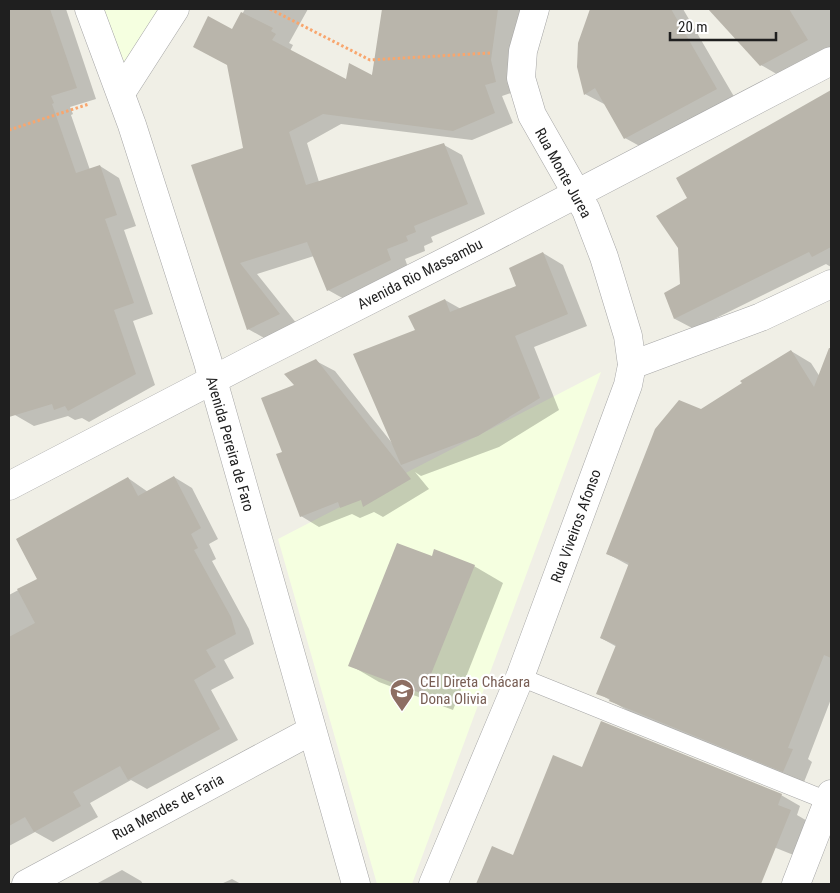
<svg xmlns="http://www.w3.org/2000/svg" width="840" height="893" font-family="'Roboto Condensed',sans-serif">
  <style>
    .education { fill: #f5ffe0 }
    .shadow { fill: #0003 }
    .building { fill: #b9b5ab }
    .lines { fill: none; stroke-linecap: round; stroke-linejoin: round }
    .lane-casing { stroke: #a6a6a6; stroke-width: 19 }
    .street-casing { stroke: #a6a6a6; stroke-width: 29 }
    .path { stroke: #f8a66e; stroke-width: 3; stroke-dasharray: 2.5 2.5; stroke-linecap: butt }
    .lane { stroke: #fff; stroke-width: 18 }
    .street { stroke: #fff; stroke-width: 28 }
    .labels { text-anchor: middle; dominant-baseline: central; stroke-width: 4.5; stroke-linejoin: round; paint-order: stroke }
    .street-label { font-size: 15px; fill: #1f1f1f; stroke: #fff }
    .education-label { font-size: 15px; fill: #785e54; stroke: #fff; text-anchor: start }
  </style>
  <rect width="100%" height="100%" fill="#f0efe6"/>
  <!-- education -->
  <g class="education">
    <path d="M91,9H167L130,80Z"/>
    <path d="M601,372L412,884H377L278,539Z"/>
  </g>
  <!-- shadow -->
  <g class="shadow">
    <path d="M9,9H66L96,99L70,107L73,114L71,115L90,170L100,166L119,178L136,226L124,230L153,314L133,321L155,385L89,422L82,418L75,420L68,416L34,426L15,415L9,396Z"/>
    <path d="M245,9H308L289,43L293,45L290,51L347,81L372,77L384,9H522L514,92L502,96L513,123L472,140L341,124L307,143L319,182L444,145L462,155L485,214L431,237L433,242L424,246L425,251L405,259L409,270L346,300L328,290L314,256L257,274L297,324L266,339L248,329L193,166L245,149L233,31Z"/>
    <path d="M591,9H683L736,100L645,149L625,138L606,105L585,94L578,67L579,43Z"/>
    <path d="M709,9H831V47L780,76L761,65Z"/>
    <path d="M831,92V267L826,264L694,329L675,319L665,294L681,285L689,199L678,178Z"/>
    <path d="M543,253L563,265L587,326L534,347L559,410L499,447L421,476L415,472L429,489L383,517L374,512L360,518L352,514L319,527L301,516L284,452L296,386L316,361L335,371L392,443L417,331L445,300L461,309L518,286Z"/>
    <path d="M831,347V699L808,759L812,762L804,782L630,712L598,693L617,647L601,638L630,566L608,554L701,411L791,351L811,363L820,377Z"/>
    <path d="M174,477L192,488L218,539L209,544L216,559L212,561L249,629L254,644L224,660L234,678L211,690L238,740L147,789L131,780L90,803L98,817L53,842L35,832L9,846V595L39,579L128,478L148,492Z"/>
    <path d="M432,557L474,566L503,583L453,710L379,682L350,665Z"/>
    <path d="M583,769L781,795L800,806L797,815L809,822L796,856L771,846L755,884H478L492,848L514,857Z"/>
    <path d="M122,870L141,881L143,884H96Z"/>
    <path d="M232,879L241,884H221Z"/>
  </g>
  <!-- building -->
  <g class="building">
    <path d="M9,9H50L77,88L51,96L54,103L52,104L76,173L100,165L117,215L105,219L134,303L114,310L136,374L68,411L65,406L54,410L52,404L9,417Z"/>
    <path d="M382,9H498L491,60L496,82L485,85L495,113L453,131L323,114L289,132L306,185L444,143L468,204L414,226L416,232L406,236L408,241L387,249L391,260L327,291L307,242L240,263L280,314L247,330L191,165L243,148L227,65L193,47L208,16L232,29L241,12L273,28L271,31L276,34L272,40L346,79L349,63L372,75Z"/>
    <path d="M590,9H671L717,89L624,139L595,88L584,95L577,67L578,43Z"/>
    <path d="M708,9H789L808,40L760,66Z"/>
    <path d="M831,90V247L812,257L809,252L674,319L664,293L680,284L678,248L656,216L687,198L676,178Z"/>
    <path d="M543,252L568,314L515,336L540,398L478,436L401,465L353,354L415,330L408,316L445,299L450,312L516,286L509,268Z"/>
    <path d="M829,348H831V658L824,655L788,748L793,749L783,772L609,701L610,699L596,694L616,645L600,638L629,563L606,554L655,429L679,400L701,409L742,383L740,381L791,350L814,387Z"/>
    <path d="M316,359L411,479L363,507L361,500L340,508L338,502L300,517L276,454L282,452L261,398L294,385L284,374Z"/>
    <path d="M174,476L201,528L191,534L198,548L194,550L231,617L236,634L206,650L216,667L194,680L220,729L128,780L120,766L73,792L81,806L34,832L25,817L9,826V637L35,623L17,589L37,579L16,539L128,477L138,496Z"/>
    <path d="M397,543L432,556L434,549L475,565L423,694L348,666Z"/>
    <path d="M601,721L782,794L778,805L791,810L761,884H476L492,846L513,855L553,755L582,767Z"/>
  </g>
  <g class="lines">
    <defs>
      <path id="lane" d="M520,677L828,801"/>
      <g id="street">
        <path d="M89,9L132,125L207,359L356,884"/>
        <path d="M121,93L175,9"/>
        <path d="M632,365L761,317L831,284"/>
        <path d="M9,486L255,358L490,239L831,61"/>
        <path d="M26,884L311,731"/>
        <path d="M433,884L520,677L628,385L632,365L628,336L604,257L586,210L532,115L521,78L523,51L535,9"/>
        <path d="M796,884L831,794"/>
      </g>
    </defs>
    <!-- lane casing -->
    <use href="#lane" class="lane-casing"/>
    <!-- street casing -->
    <use href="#street" class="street-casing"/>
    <!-- path -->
    <g class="path">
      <path d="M270,9L370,60L490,53"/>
      <path d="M9,130L89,104"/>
    </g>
    <!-- lane -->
    <use href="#lane" class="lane"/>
    <!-- street -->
    <use href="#street" class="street"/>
  </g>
  <!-- icons -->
  <defs>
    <symbol id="school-pin" viewBox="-11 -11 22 30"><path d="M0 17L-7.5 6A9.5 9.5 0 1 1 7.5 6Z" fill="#8d6e63" stroke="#fff"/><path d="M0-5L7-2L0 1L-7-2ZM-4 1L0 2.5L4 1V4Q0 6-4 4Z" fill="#fff"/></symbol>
  </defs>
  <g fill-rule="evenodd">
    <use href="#school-pin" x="388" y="677" width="28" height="38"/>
  </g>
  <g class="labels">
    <!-- street labels -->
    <g class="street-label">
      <text transform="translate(563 173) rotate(61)">Rua Monte Jurea</text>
      <text transform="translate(420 274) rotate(-27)">Avenida Rio Massambu</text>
      <text transform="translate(230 444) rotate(74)">Avenida Pereira de Faro</text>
      <text transform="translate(576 526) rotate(-70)">Rua Viveiros Afonso</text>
      <text transform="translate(168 807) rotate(-28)">Rua Mendes de Faria</text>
    </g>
    <!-- education labels -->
    <g class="education-label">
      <text x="420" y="682">CEI Direta Chácara<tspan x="420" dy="17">Dona Olivia</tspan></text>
    </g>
  </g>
  <!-- border -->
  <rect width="840" height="893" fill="none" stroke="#1f1f1f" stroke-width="20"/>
  <!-- scale -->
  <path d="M670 32v8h106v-8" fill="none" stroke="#1f1f1f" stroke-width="2.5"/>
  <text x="678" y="32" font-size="15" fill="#1f1f1f" stroke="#ffffff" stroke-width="4" paint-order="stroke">20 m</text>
</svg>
